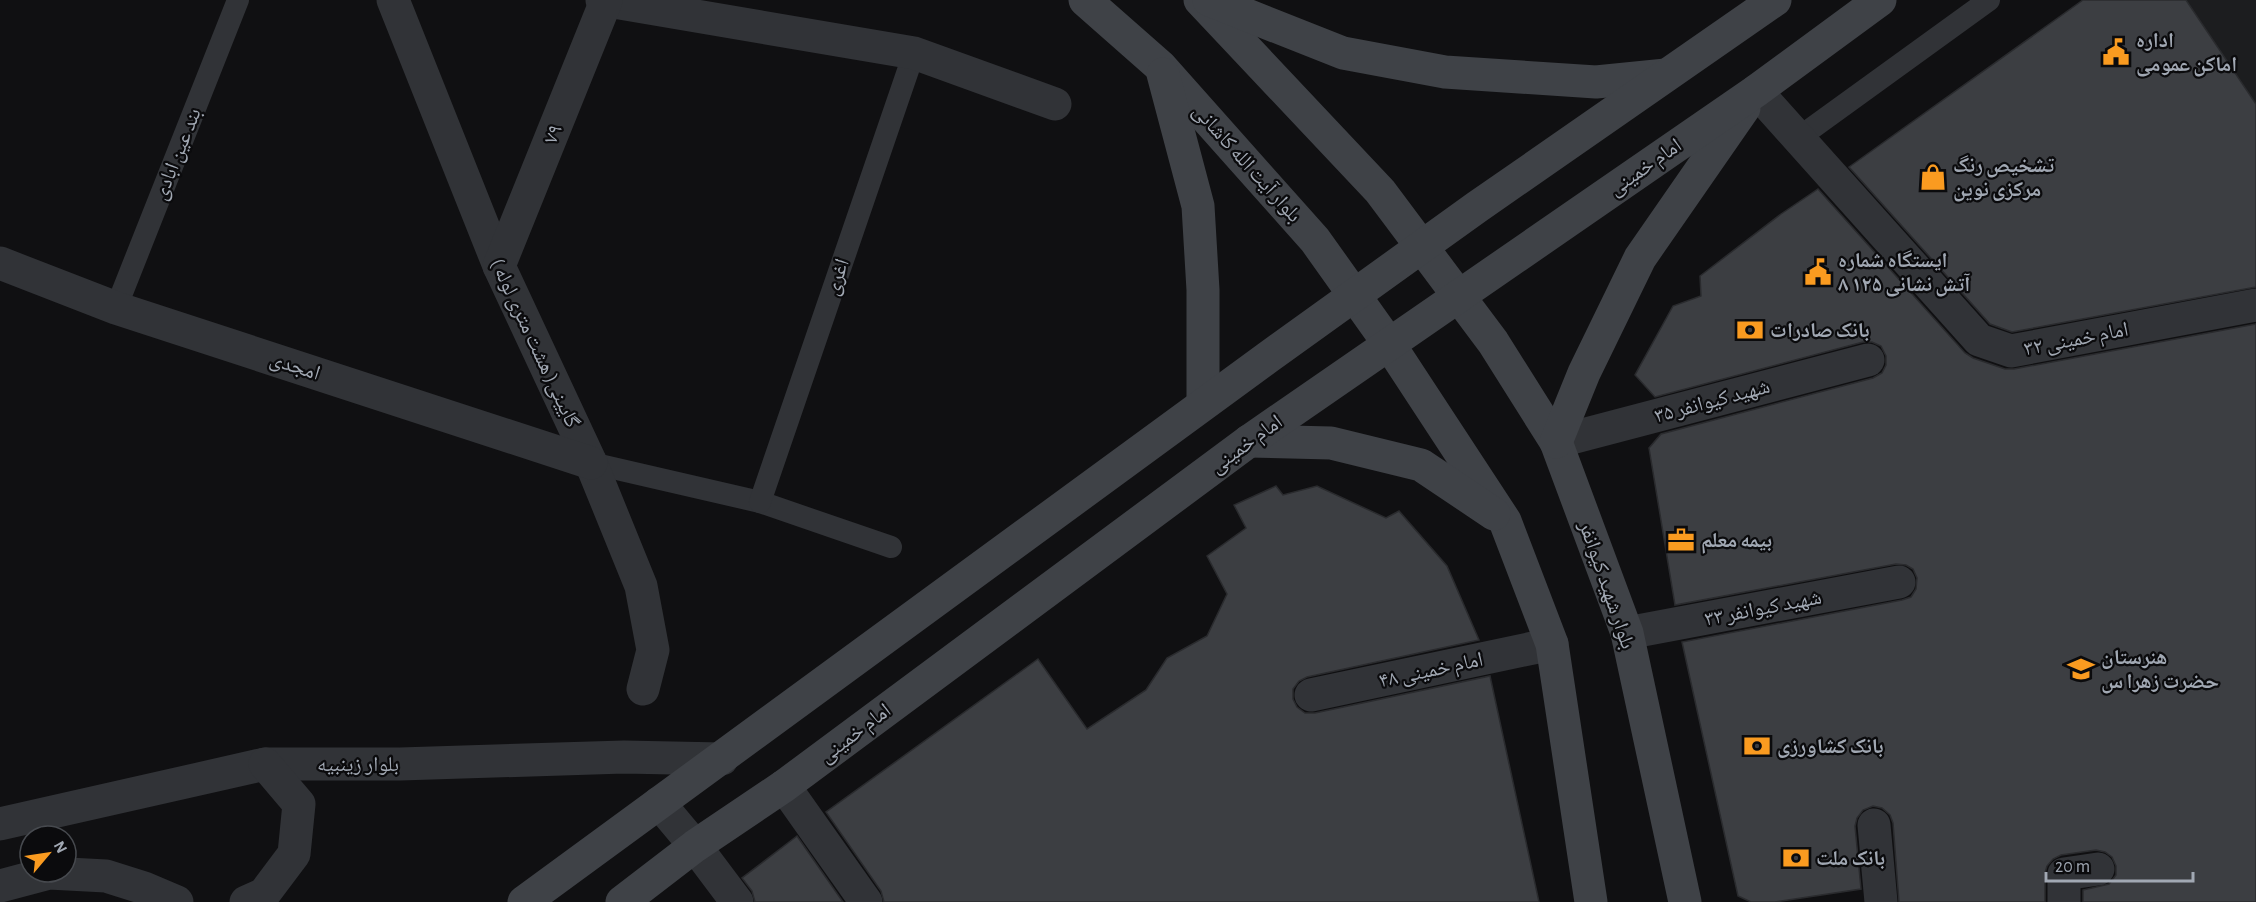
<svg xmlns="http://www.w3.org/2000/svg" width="2256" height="902" font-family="'Alegreya Sans','Noto Naskh Arabic',sans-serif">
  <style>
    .built { fill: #1c1d1f }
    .building { fill: #3c3e42; stroke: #2a2b2e; stroke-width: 1.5 }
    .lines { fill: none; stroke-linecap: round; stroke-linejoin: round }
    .service { stroke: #313337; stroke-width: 22 }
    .minor { stroke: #313337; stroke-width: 33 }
    .tertiary { stroke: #313337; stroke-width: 33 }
    .secondary { stroke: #3f4247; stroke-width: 33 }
    .labels { text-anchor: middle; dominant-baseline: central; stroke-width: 4.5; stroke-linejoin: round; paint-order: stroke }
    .poi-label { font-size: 21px; font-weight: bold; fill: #a1a8b3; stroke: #0b0b0d; text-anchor: start }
    .street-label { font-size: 21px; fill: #a1a8b3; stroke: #0b0b0d }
  </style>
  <rect width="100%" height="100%" fill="#101012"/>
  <!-- built -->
  <path class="built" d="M2186,0H2256V104Z"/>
  <!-- building -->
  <g class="building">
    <path d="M2083,0H2186L2256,104V287L2012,332L1990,324L1849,167Z"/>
    <path d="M1818,189L1965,353L1973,358L2005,369H2014L2256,324V902H2083V890L2109,884L2116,875V866L2112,857L2105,852L2096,850L2061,855L2053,859L2047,866L2045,873V902H1899L1893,823L1890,815L1882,808L1873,806L1863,810L1857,818L1855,826L1861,889L1775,902H1751L1738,896L1682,642L1902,600L1911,597L1916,589L1917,578L1913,569L1906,565L1896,564L1675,605L1649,448L1661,434L1873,378L1882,373L1886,365V356L1881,346L1872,342H1863L1655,397L1635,375L1673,306L1701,296L1700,276L1781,214Z"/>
    <path d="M1276,486L1283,495L1317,486L1386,518L1399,511L1447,566L1479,640L1307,677L1299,681L1293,689V699L1297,707L1305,713H1315L1490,676L1539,902H884L881,891L826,812L1038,659L1087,729L1146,690L1167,658L1207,636L1227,594L1207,556L1246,528L1234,505Z"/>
    <path d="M797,836L843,902H755L752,891L742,878Z"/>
  </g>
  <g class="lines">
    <!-- service -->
    <g class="service">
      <path d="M1797,139L1989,0"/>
      <path d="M116,308L238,0"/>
      <path d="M591,463L760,502L891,547"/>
      <path d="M760,502L914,53"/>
    </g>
    <!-- minor -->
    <g class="minor">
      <path d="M393,0L499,266L591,463L641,586L653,650L643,689"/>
      <path d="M602,0L914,53L1055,104"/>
      <path d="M1756,91L1979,340L2011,351L2256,305"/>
      <path d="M0,263L116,308L591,463"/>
      <path d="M499,266L606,1"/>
      <path d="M1556,442L1868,360"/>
      <path d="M1627,633L1899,582"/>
      <path d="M1311,695L1552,644"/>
      <path d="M784,786L866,902"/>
      <path d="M659,803L695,846L737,902"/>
      <path d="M1874,825L1881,902"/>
      <path d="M2064,902V874L2098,869"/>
    </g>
    <!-- tertiary -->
    <g class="tertiary">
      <path d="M0,824L265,764H400L624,757L722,759"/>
      <path d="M0,886L49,873L106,876L144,888L177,902"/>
      <path d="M246,902L264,894L294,854L299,804L265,764"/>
    </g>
    <!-- secondary -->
    <g class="secondary">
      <path d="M1085,0L1161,67L1315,240L1389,344L1505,521L1552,644L1591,902"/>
      <path d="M1200,0L1380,191L1493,342L1556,442L1627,633L1685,902"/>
      <path d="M1209,0L1343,53L1445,72L1596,82L1666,75"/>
      <path d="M1163,74L1198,206L1203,290V404"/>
      <path d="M1249,441L1331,443L1421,465L1494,514"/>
      <path d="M1556,442L1584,373L1640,258L1744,108"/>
      <path d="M524,902L1267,358L1477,207L1775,0"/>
      <path d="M622,902L695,846L784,786L1249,441L1756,91L1880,0"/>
    </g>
  </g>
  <!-- icons -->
  <defs>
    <symbol id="civic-bare" viewBox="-9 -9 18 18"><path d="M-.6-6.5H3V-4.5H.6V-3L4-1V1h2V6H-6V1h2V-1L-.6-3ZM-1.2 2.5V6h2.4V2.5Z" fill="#fa9b20" stroke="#0b0b0d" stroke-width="2.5" paint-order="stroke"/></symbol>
    <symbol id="shop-bare" viewBox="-9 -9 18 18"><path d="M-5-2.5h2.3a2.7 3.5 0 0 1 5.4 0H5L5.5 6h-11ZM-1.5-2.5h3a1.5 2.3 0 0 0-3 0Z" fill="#fa9b20" stroke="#0b0b0d" stroke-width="2.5" paint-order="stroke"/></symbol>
    <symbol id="bank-bare" viewBox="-9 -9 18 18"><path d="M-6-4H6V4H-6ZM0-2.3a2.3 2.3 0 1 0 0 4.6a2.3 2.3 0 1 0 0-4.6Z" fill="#fa9b20" stroke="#0b0b0d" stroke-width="2.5" paint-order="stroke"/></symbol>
    <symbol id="office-bare" viewBox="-9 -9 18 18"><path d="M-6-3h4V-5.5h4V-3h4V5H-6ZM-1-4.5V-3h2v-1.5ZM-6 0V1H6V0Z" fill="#fa9b20" stroke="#0b0b0d" stroke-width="2.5" paint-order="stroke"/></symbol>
    <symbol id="school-bare" viewBox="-9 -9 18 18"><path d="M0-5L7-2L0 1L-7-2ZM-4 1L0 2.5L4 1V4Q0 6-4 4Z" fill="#fa9b20" stroke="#0b0b0d" stroke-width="2.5" paint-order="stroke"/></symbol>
  </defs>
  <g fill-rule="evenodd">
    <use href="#civic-bare" x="2097" y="33" width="38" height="38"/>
    <use href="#shop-bare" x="1914" y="158" width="38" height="38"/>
    <use href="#civic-bare" x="1799" y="253" width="38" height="38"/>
    <use href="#bank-bare" x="1731" y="311" width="38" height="38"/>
    <use href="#office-bare" x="1662" y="521" width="38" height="38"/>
    <use href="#school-bare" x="2062" y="650" width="38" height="38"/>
    <use href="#bank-bare" x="1738" y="727" width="38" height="38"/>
    <use href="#bank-bare" x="1777" y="839" width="38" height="38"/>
  </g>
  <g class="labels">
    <!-- poi labels -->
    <g class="poi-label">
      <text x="2136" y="40">اداره<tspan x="2136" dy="24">اماکن عمومی</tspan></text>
      <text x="1953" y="165">تشخیص رنگ<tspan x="1953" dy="24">مرکزی نوین</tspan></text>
      <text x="1838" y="260">ایستگاه شماره<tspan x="1838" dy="24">۸ آتش نشانی ۱۲۵</tspan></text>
      <text x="1770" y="330">بانک صادرات</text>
      <text x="1701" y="540">بیمه معلم</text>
      <text x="2101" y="657">هنرستان<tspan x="2101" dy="24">حضرت زهرا س</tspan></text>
      <text x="1777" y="746">بانک کشاورزی</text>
      <text x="1816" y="858">بانک ملت</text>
    </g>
    <!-- street labels -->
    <g class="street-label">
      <text transform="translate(553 134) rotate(-68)">۷۹</text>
      <text transform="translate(177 154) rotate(-68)">بند عین ابادی</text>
      <text transform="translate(1247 163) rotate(48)">بلوار آیت الله کاشانی</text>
      <text transform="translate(1645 167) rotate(-35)">امام خمینی</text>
      <text transform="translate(837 277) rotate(-71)">اغری</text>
      <text transform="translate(2076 339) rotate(-11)">امام خمینی ۳۲</text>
      <text transform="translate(535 343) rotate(65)">گایینی( هشت متری لوله )</text>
      <text transform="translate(295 366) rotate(18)">امجدی</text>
      <text transform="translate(1712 401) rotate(-15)">شهید کیوانفر ۳۵</text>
      <text transform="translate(1246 444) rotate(-36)">امام خمینی</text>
      <text transform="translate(1607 585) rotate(71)">بلوار شهید کیوانفر</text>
      <text transform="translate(1763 608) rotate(-11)">شهید کیوانفر ۳۳</text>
      <text transform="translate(1431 670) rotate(-12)">امام خمینی ۴۸</text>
      <text transform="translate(855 733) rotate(-37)">امام خمینی</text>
      <text x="358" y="764">بلوار زینبیه</text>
    </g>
  </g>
  <!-- north arrow -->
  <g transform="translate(48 854) rotate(61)"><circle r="28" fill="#0b0b0d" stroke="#474a4f" stroke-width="1.5"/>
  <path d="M0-4.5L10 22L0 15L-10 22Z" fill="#fa9b20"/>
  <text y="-9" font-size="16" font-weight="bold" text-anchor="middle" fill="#a1a8b3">N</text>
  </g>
  <!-- scale -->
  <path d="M2046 872v9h147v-9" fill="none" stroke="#a1a8b3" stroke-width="3"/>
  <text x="2055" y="872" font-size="18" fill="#a1a8b3" stroke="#0b0b0d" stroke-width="4.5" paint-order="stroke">20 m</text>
</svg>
